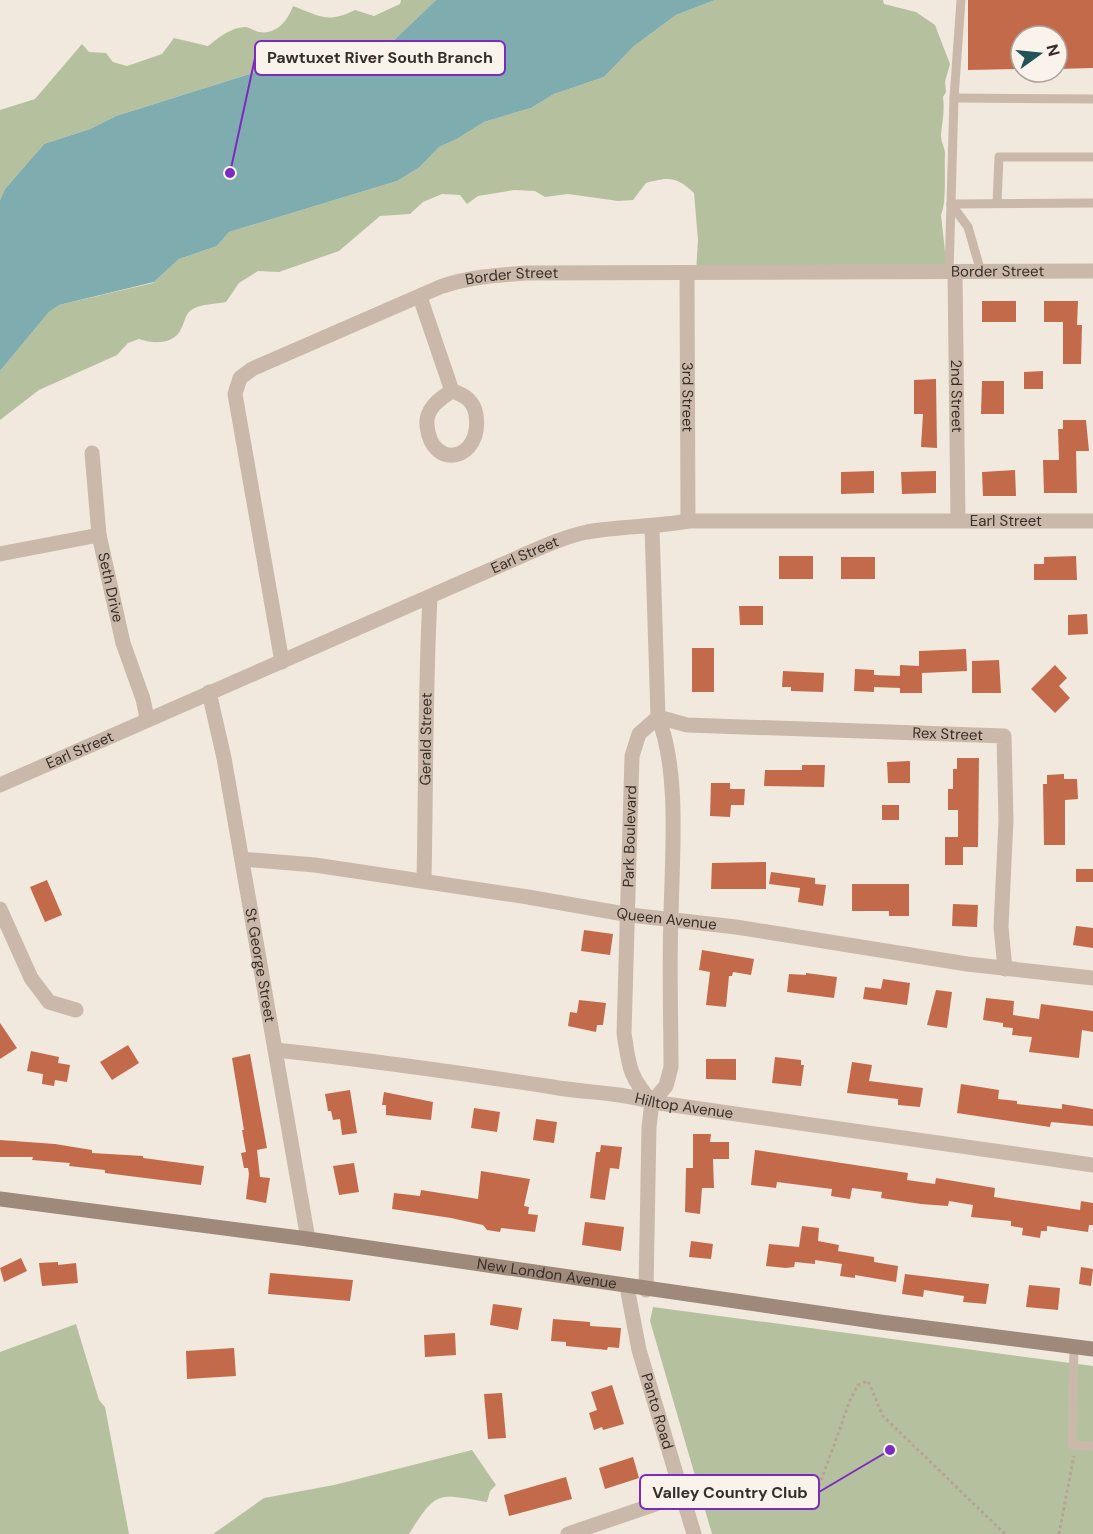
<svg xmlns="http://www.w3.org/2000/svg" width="1093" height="1534" font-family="'DM Sans',sans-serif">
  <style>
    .green { fill: #b5c19e }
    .water { fill: #7eacaf }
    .building { fill: #c36a4b }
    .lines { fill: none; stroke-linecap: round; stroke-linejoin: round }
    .path { stroke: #b6a394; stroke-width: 3; stroke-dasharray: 3 3; stroke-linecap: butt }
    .lane { stroke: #cab9aa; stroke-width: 9 }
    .street { stroke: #cab9aa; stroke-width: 15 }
    .secondary { stroke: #9e897b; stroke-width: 15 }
    .labels { text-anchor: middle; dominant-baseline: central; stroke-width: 5; stroke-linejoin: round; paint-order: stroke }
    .street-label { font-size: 15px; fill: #382e29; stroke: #faf3eb }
    .leader { fill: none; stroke: #7b2cbf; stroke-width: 2 }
    .callout-dot { fill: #7b2cbf; stroke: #faf3eb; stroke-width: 2 }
    .callout { fill: #faf3eb; stroke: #7b2cbf; stroke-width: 2 }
    .callout-label { font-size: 16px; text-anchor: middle; font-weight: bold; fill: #382e29 }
  </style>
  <rect width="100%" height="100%" fill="#f2e9de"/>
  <!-- green -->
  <g class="green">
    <path d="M401,0H436L387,47L369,54L262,70L116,116L90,129L44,144L5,189L0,200V110L35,99L82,44L89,52L106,53L113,62L127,66L162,54L174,38L208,46C218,38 231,27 246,27C250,28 255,31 259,32C277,35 288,20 293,6C320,16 327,24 355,10L374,16L400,4Z"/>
    <path d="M715,0H883L884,4L916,12L935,25L950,64L945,82L946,92L943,97C945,112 942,122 941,135C941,142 945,148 945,154C944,171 947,201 941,215L947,269L696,272L698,240L694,193C676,176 669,177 646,183L633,200L618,201L568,194L545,197L535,191L514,190L478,196L467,204L460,195L442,194L423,202L410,214L380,216L339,251L279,272L258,271L239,283L226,302C216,304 202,304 193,309C185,313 185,322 181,329C174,345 152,344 139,339L128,343L117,355L39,390L0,420V371L49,312L59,305L153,283L179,259L217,246L229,232L397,181L420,167L439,147L457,139L484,122L531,108L554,94L604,77L634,46L676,15Z"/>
    <path d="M653,1307L1093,1366V1534H712L650,1321Z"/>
    <path d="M76,1324L99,1400L105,1407L129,1534H0V1352Z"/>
    <path d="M472,1450L496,1485L490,1491L487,1502C438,1494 437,1489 409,1534H213L264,1498L334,1485Z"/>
  </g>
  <!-- water -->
  <path class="water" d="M436,0H715L676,15L634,46L604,77L554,94L531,108L484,122L457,139L439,147L420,167L397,181L229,232L217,246L179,259L154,282L59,305L49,312L0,371V200L5,189L44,144L90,129L116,116L262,70L369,54L387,47Z"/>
  <!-- building -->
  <g class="building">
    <path d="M968,0H1093V68L1057,69V36H1021V69L968,70Z"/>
    <rect x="982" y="301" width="34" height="21"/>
    <path d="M1044,301H1078L1077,325H1082L1081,364H1063V322H1044Z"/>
    <path d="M1043,371V389H1024V372Z"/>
    <path d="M936,379L937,448L921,447L923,414H914V380Z"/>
    <path d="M982,381H1004V414H981Z"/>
    <path d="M1063,420H1086L1089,451H1076L1077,493H1044L1043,460H1059L1058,429H1063Z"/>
    <path d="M1015,470L1016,496H983L982,472Z"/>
    <path d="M874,471V493L841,494V472Z"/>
    <path d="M936,471V493L902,494L901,472Z"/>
    <rect x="779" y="556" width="34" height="23"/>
    <path d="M1076,556L1077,580H1034V564H1044V557Z"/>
    <rect x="841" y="557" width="34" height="22"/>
    <path d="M739,606H763V625H740Z"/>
    <path d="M1087,614L1088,634L1068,635V615Z"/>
    <rect x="692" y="648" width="22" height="44"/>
    <path d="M966,649L967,671L922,673V693H900V688L874,687V692L854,691L855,669L874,670V675L900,676V665L919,666V651Z"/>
    <path d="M999,660L1001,693H972V661Z"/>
    <path d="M1055,665L1067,678L1059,686L1070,698L1055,713L1031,689Z"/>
    <path d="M783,671L824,673L823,692L791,691V687H782Z"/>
    <path d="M957,758H979L978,847H963V865H945V837H958V810H948V789H953V769H957Z"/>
    <path d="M910,761V783H888L887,762Z"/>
    <path d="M802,765H825L824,787L764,786L765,770H802Z"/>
    <path d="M1064,774V779H1077L1078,799L1065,800V845H1044L1043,784H1047V775Z"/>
    <path d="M711,783H730V789H745L744,805H731L730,817L710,816Z"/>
    <rect x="882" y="805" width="17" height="15"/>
    <path d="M766,862V889H711L712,863Z"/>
    <rect x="1076" y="869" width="17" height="13"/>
    <path d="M771,872L815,878V884L826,885L823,906L798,902L800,888L769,884Z"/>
    <path d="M47,880L62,915L45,922L30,887Z"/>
    <path d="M852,884H909V916H889V911H852Z"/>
    <path d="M953,904L978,905L977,927L952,926Z"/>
    <path d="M1076,926L1093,928V948L1073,945Z"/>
    <path d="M584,930L613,934L610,955L581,951Z"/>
    <path d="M702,950L754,959L751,975L733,972L732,976H729L726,1007L706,1005L710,972L699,970Z"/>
    <path d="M806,973L837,977L834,998L787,992L789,974L806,975Z"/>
    <path d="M883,979L910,983L907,1005L863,999L865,987L881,989Z"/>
    <path d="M936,990L952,992L947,1028L927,1025Z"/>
    <path d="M986,998L1014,1001L1013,1015L1039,1019L1041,1004L1093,1011V1032L1082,1030L1079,1058L1029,1052L1032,1037L1012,1035L1013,1028L1003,1027V1023L983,1020Z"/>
    <path d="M579,1000L606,1003L603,1025H597L596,1032L568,1026L570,1012L577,1013Z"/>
    <path d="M0,1023L17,1048L0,1059Z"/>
    <path d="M128,1045L139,1063L112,1080L100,1062Z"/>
    <path d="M31,1051L59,1057L58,1063L70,1065L67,1082L55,1080L54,1086L42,1084L43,1074L27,1071Z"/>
    <path d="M250,1054L267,1148L257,1150L260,1177L270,1178L266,1203L246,1199L249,1174L248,1168H244L241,1153L246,1152L242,1130H244L232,1058Z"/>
    <path d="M775,1057L801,1060V1065H804L801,1086L772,1083Z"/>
    <path d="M706,1059H736V1080L706,1079Z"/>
    <path d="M852,1062L872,1065L869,1081L923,1088L920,1107L898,1105V1099L847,1093Z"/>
    <path d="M961,1084L999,1090L998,1099L1017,1101V1104L1062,1109V1104L1093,1109V1126L1051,1122L1050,1127L957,1113Z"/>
    <path d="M350,1090L357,1133L342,1135L340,1119L333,1120L331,1111H328L325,1094Z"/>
    <path d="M384,1092L433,1102L431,1120L386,1115V1105H382Z"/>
    <path d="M474,1108L500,1112L497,1132L471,1128Z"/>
    <path d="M536,1119L557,1122L554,1143L533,1140Z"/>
    <path d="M693,1134H711L710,1142H729V1159H713L714,1188H702L700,1214L685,1212L686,1168H693Z"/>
    <path d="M0,1140L55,1144L92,1150V1153L143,1156V1158L204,1166L201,1185L105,1173V1170L69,1166L70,1163L32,1160L33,1157H0Z"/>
    <path d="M601,1145L622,1147L619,1169L610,1168L605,1200L590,1198L596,1152H600Z"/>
    <path d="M755,1150L908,1173L907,1180L935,1184L936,1178L995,1188L994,1197L1080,1210L1081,1201L1093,1203V1225H1089L1088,1232L1047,1226V1231H1041L1040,1238L1022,1235L1023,1228L1011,1226V1221L971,1217L973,1205L949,1201L948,1206L921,1204L881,1198L882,1192L852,1188L850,1199L831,1196L832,1189L777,1182L776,1188L751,1185Z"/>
    <path d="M354,1163L359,1192L339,1195L333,1166Z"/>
    <path d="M481,1171L530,1179L524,1206L529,1207L528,1214L538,1215L535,1232L501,1228L500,1232L487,1230L483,1225L451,1218L392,1209L394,1193L420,1196L421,1190L478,1199Z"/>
    <path d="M585,1222L624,1227L621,1251L582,1245Z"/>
    <path d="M802,1226L819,1228L818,1241L839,1245L838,1251L874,1257V1262L898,1266L896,1282L855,1275V1278L840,1276L842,1264L815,1260V1264L795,1262L794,1267L786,1268L766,1266L769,1244L799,1247Z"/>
    <path d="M691,1241L713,1244L711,1259L689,1257Z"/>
    <path d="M21,1258L27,1271L4,1282L0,1268Z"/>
    <path d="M58,1262V1265L76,1263L78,1283L42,1286L39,1263Z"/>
    <path d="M1081,1267L1093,1269L1091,1286L1079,1284Z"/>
    <path d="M270,1273L353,1280L350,1301L268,1294Z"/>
    <path d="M905,1274L989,1284L986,1304L963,1302L964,1296L924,1290L923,1297L902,1294Z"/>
    <path d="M1029,1285L1060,1288L1058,1310L1026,1307Z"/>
    <path d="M493,1304L522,1308L518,1330L490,1325Z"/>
    <path d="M553,1319L590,1322V1326L621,1328L619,1348L608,1347L607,1350L566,1346V1342L551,1341Z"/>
    <path d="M455,1333L456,1355L425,1357L424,1335Z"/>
    <path d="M234,1348L236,1376L187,1379L186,1351Z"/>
    <path d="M612,1385L624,1424L603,1430L602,1427L594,1430L589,1413L597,1410L591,1392Z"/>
    <path d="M502,1393L506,1438L488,1439L484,1394Z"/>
    <path d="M633,1457L639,1478L605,1489L599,1468Z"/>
    <path d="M566,1477L572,1499L509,1516L504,1495Z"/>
  </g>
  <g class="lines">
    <!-- path -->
    <g class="path">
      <path d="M819,1486L851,1398L858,1385L868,1381L883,1416L1005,1534"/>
      <path d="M1059,1534L1074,1456"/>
    </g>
    <!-- lane -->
    <g class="lane">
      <path d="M954,98L1093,99"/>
      <path d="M997,203L999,157H1093"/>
      <path d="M951,204L1093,203"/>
      <path d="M951,204L968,227L981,272"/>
      <path d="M949,273L954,98L961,0"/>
      <path d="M1074,1346L1072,1445L1093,1446"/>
    </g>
    <!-- street -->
    <g class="street">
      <path id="s1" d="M955,273L958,520"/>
      <path id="s2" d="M687,274L688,521"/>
      <path d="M420,297L452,391"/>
      <path d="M452,391C465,395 474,401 476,415C483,460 432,472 427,426C425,409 439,399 452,391Z"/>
      <path id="s3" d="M92,453L99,535L123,643L143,699L147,718"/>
      <path d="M0,554L99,535"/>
      <path id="s4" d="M282,662L235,394L240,378L252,369L440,287C468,277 497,275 526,273L1093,271"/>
      <path id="s5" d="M209,692L224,758L308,1239"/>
      <path id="s6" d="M658,717L687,725L1004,736L1006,820L1001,927L1005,969"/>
      <path id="s7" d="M0,785L517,558C540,548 563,537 587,532C621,526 655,527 688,521H1093"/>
      <path id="s8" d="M242,859L315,865L528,897L630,915L736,927L967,964L1093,978"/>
      <path id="s9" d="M424,880C426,786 425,691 430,597"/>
      <path d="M0,909L31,978L49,1002L76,1010"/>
      <path id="s10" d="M276,1050C369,1060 461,1073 553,1087C586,1093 620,1092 652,1102L1093,1165"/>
      <path id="s11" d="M652,1102C629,1077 629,1066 624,1033L632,756L639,734L658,717"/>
      <path id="s12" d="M627,1287L639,1350L694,1534"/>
      <path d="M646,1290L649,1127L652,1102L666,1086L671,1067C671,1017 669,966 671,916C672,856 680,772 658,717L652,528"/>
      <path d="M568,1534L682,1495"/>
    </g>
    <!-- secondary -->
    <path class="secondary" id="s13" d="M0,1199L308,1239L880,1322L1093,1349"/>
  </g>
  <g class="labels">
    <!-- street labels -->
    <g class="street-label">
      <text stroke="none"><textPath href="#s4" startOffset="1068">Border Street</textPath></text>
      <text stroke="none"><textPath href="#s4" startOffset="582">Border Street</textPath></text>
      <text stroke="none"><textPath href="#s1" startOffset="123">2nd Street</textPath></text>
      <text stroke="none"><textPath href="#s2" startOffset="123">3rd Street</textPath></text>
      <text stroke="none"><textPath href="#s7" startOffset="1059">Earl Street</textPath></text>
      <text stroke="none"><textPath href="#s7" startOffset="573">Earl Street</textPath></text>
      <text stroke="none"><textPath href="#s3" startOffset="136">Seth Drive</textPath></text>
      <text stroke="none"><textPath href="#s6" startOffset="291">Rex Street</textPath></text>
      <text stroke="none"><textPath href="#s9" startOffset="141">Gerald Street</textPath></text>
      <text stroke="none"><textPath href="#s7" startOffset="87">Earl Street</textPath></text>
      <text stroke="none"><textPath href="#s11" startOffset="273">Park Boulevard</textPath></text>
      <text stroke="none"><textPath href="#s8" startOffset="429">Queen Avenue</textPath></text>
      <text stroke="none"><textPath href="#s5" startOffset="278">St George Street</textPath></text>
      <text stroke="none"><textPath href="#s10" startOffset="412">Hilltop Avenue</textPath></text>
      <text stroke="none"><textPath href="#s13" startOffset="552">New London Avenue</textPath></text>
      <text stroke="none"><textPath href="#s12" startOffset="128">Panto Road</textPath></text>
    </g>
  </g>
  <!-- callouts -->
  <path class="leader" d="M230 173L255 58M890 1450L819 1492"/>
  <g class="callout-dot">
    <circle cx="230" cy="173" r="6"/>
    <circle cx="890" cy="1450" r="6"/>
  </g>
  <g class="callout">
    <rect x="255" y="41" width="250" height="34" rx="6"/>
    <rect x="640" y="1475" width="179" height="34" rx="6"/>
  </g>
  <g class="callout-label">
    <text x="380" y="63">Pawtuxet River South Branch</text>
    <text x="730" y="1498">Valley Country Club</text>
  </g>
  <!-- north arrow -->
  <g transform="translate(1039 54) rotate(75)"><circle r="28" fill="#faf3eb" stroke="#aca49d" stroke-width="1.5"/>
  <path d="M0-4.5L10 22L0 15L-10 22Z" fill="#205459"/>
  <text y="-9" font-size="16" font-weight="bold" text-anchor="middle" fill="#382e29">N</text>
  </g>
</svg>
